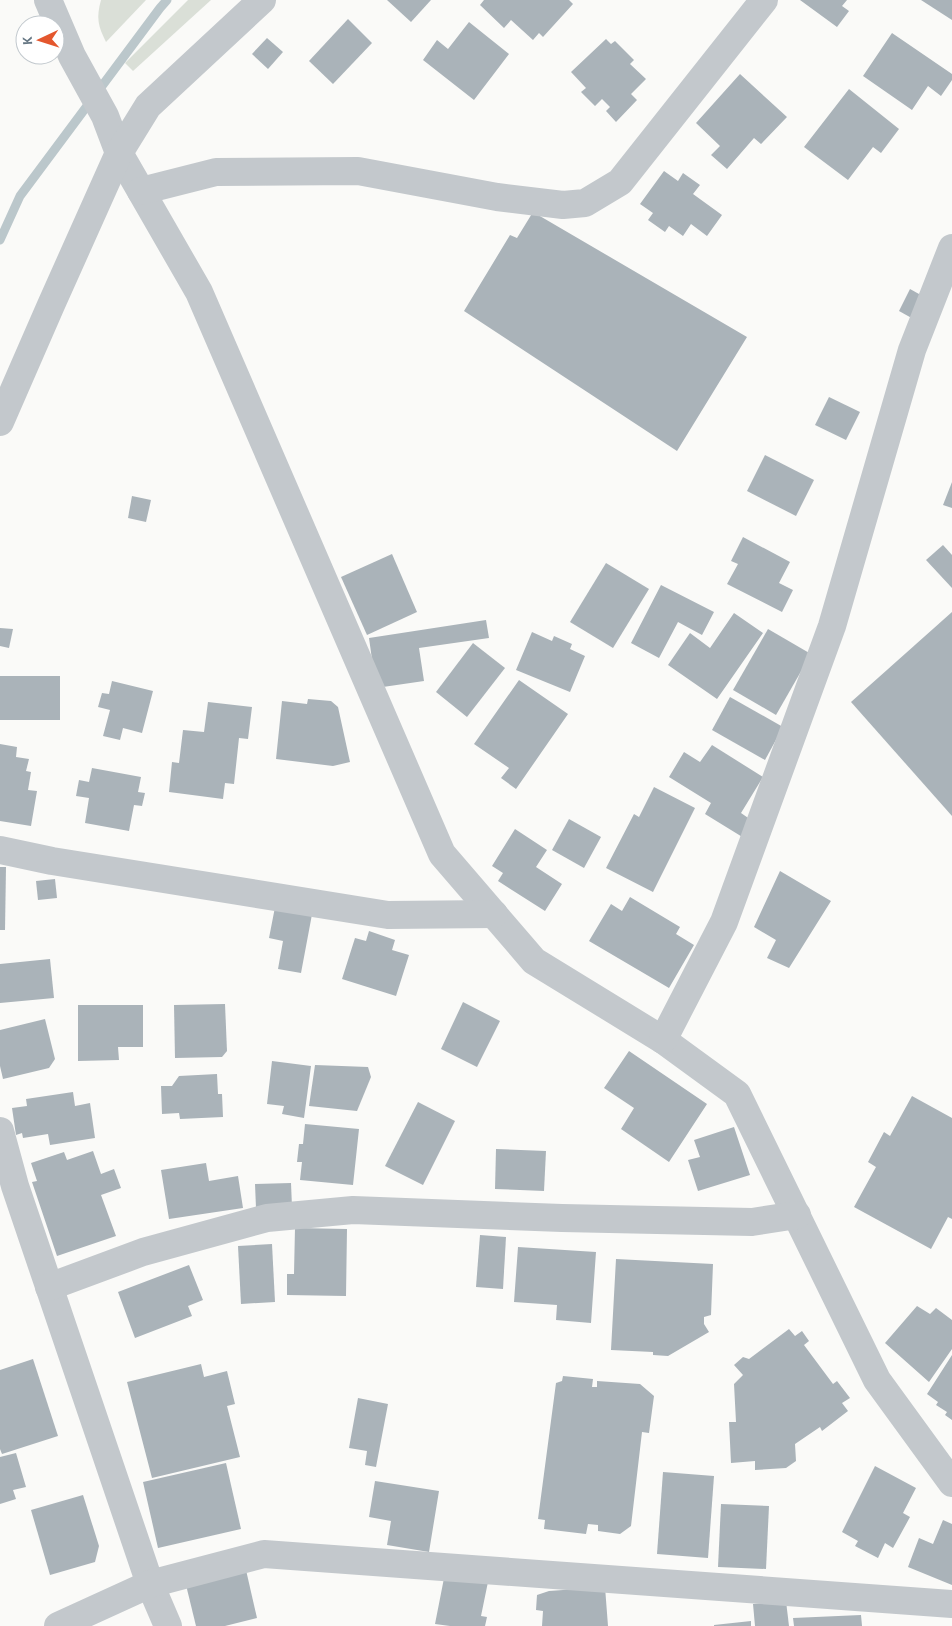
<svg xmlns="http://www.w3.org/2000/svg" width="952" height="1626" font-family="'Alegreya Sans',sans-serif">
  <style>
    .green { fill: #dadfd7 }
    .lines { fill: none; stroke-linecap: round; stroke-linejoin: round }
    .stream { stroke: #bbc7cb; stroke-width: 9 }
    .building { fill: #aab3b9 }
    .street { stroke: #c3c8cc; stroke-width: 28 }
  </style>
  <rect width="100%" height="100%" fill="#fafaf8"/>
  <!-- green -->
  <g class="green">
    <path d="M101,0H146L106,42C98,26 96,18 101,0Z"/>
    <path d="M188,0H211L133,71L125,63Z"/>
  </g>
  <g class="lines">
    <!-- stream -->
    <path class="stream" d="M0,240L20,196L160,8L167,0"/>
  </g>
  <!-- building -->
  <g class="building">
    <path d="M387,0H431L411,22Z"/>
    <path d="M484,0H569L573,4L543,37L539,33L533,40L511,20L504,28L480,5Z"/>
    <path d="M800,0H847L842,6L849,11L837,27Z"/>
    <path d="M921,0H952V20Z"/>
    <path d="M348,19L372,43L333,84L309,61Z"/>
    <path d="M469,22L509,54L474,100L423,60L437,40L448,49Z"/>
    <path d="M892,33L952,74V80L941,96L928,86L912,110L863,76Z"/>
    <path d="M267,38L283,52L268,69L252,54Z"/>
    <path d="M606,39L611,44L615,41L634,60L630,64L646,79L631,94L637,100L616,122L606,111L610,107L602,99L595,106L581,92L586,88L571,72Z"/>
    <path d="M740,74L787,117L761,144L754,138L727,169L711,155L720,146L696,123Z"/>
    <path d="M849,89L899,129L881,153L873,147L848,180L804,147Z"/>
    <path d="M664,171L678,181L683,173L700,185L693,194L722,215L707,236L691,224L683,236L669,226L665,232L648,220L653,213L640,204Z"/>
    <path d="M533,212L747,337L677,451L464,311L510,235L517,238Z"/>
    <path d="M910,289L928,299L917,321L899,311Z"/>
    <path d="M829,397L860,412L846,440L815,425Z"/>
    <path d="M765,455L814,480L796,516L747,491Z"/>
    <path d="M952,482V508L943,505Z"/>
    <path d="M132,496L151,500L146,522L128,518Z"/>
    <path d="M743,537L790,562L779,583L793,590L782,612L727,584L738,564L731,561Z"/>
    <path d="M943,545L952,555V588L926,560Z"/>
    <path d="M392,554L417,612L367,635L341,577Z"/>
    <path d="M606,563L649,589L613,648L570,622Z"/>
    <path d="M661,585L714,612L702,635L678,622L659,658L631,643Z"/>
    <path d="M952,612V816L851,702Z"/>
    <path d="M734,613L763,633L717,699L668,665L690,633L710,648Z"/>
    <path d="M486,620L489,638L419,648L424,681L376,688L369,638Z"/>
    <path d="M0,628L13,629L9,648L0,646Z"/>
    <path d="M768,629L811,654L776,715L733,690Z"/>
    <path d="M532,632L552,641L554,636L572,644L570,649L585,656L570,692L516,670Z"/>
    <path d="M473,643L505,668L467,717L436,692Z"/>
    <rect x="0" y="676" width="60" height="44"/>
    <path d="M519,680L568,714L516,789L501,778L509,768L474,744Z"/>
    <path d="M112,681L153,691L142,733L123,728L120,740L103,736L110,710L98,707L102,693L109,694Z"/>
    <path d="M730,697L783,727L765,760L712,730Z"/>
    <path d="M308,699L331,701L338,707L350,762L333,766L276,759L282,701L307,704Z"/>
    <path d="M208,702L252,707L248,739L239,738L234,784L225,783L223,799L169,792L172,762L179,763L183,730L204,732Z"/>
    <path d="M0,744L17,747L16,757L29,759L26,771L31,772L28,790L37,791L31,826L0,821Z"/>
    <path d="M712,745L763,777L741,813L754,822L744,838L705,814L711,803L669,777L684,752L700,762Z"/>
    <path d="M92,768L141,777L138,792L145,793L142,806L134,805L129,831L85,823L89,798L76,796L79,780L89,782Z"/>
    <path d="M654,787L695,808L653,892L606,868L634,814L639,817Z"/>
    <path d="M569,819L601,837L584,868L552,850Z"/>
    <path d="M515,829L547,850L536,867L562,884L545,911L498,881L503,873L492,866Z"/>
    <path d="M0,867H6L5,930H0Z"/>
    <path d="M780,871L831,901L789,968L767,958L776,940L754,927Z"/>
    <path d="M55,879L57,898L38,900L36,881Z"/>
    <path d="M630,897L680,927L676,934L694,945L669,988L589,941L611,904L622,911Z"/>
    <path d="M276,902L313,909L301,973L278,969L283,941L269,938Z"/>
    <path d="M369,931L395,940L392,950L409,955L396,996L342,979L355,938L366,941Z"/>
    <path d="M50,959L54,998L0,1003V964Z"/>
    <path d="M463,1002L500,1021L477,1067L441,1049Z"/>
    <path d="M225,1004L227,1051L222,1057L175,1058L174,1005Z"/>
    <path d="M78,1005H143V1047H118L119,1060L78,1061Z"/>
    <path d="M45,1019L55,1059L49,1068L3,1079L0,1066V1030Z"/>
    <path d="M629,1051L707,1104L669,1162L621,1129L634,1108L604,1088Z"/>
    <path d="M272,1061L311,1066L304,1118L282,1114L284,1106L267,1104Z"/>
    <path d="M315,1065L368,1067L371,1077L357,1111L309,1106Z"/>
    <path d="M217,1074L218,1094H222L223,1117L180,1119L179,1113L162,1114L161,1086H172L179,1076Z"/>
    <path d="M73,1092L75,1106L90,1103L95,1138L50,1145L48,1134L23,1138L22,1133L16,1135L12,1108L27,1106L26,1099Z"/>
    <path d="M912,1096L952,1118V1219L948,1217L931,1249L854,1207L876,1167L868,1162L884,1132L890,1136Z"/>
    <path d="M418,1102L455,1121L423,1185L385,1166Z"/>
    <path d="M305,1124L359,1129L353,1185L300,1180L302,1162H297L299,1144H303Z"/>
    <path d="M734,1127L750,1175L698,1191L688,1160L700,1157L694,1140Z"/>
    <path d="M496,1149L546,1151L544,1191L495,1189Z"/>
    <path d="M93,1151L101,1174L114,1169L121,1188L101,1195L116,1236L57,1256L32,1182L37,1181L31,1163L64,1152L67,1160Z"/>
    <path d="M206,1163L209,1181L238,1176L243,1208L169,1219L161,1170Z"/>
    <path d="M291,1183L292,1207L256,1208L255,1184Z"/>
    <path d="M295,1228L347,1229L346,1296L287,1295V1274H294Z"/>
    <path d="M480,1235L506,1237L503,1289L476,1287Z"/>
    <path d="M272,1244L275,1302L241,1304L238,1246Z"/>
    <path d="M518,1247L596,1252L591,1323L556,1320L557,1305L514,1302Z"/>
    <path d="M616,1259L713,1264L711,1315L704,1317V1324L709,1332L668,1356L653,1355V1352L611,1350Z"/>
    <path d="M189,1265L203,1300L188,1306L192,1316L135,1338L118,1292Z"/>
    <path d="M917,1306L930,1314L936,1308L952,1320V1349L929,1382L885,1343Z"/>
    <path d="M789,1329L795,1336L802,1331L809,1341L804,1345L833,1384L837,1381L850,1398L842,1403L848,1411L822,1431L820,1427L795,1444L796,1461L786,1468L755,1470V1461L731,1463L729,1422H736L734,1384L743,1375L734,1365L743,1357L749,1359Z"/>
    <path d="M952,1355V1420L945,1415L947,1412L936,1405L938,1402L927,1394Z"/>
    <path d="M33,1359L58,1436L2,1454L0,1449V1370Z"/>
    <path d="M201,1364L204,1377L227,1371L235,1404L227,1406L240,1457L152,1478L127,1382Z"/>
    <path d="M563,1376L593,1379L592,1387H597V1381L640,1384L654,1396L649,1433L642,1432L631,1526L620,1534L598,1531V1525L588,1524L586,1534L544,1529L545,1520L538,1519L556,1383L562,1381Z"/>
    <path d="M358,1398L388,1404L376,1467L365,1465L367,1451L349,1448Z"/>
    <path d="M16,1453L26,1487L13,1490L16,1499L0,1504V1457Z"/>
    <path d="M226,1463L241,1529L158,1548L143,1482Z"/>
    <path d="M875,1466L916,1488L903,1513L910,1517L893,1548L885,1543L878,1558L855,1546L858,1541L842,1532Z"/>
    <path d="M663,1472L714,1476L708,1558L657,1554Z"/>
    <path d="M375,1481L439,1491L429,1552L387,1545L391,1521L369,1517Z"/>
    <path d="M83,1495L99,1546L95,1562L50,1575L31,1510Z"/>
    <path d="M721,1504L769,1506L766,1569L718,1567Z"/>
    <path d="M943,1520L952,1524V1585L908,1567L919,1538L933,1544Z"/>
    <path d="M246,1570L257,1618L225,1626H196L186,1585Z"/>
    <path d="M445,1573L489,1577L481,1616L487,1617L485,1626H450L435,1624Z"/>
    <path d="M605,1587L608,1626H542L543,1611L536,1610L537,1595L549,1591Z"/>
    <path d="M786,1601L789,1626H755L753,1604Z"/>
    <path d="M861,1615L862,1626H794L793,1618Z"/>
    <path d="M751,1621V1626H714V1625Z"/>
  </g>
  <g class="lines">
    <!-- street -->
    <g class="street">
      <path d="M48,0L72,56L105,116L119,153L199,292L442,854L534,961L663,1040L737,1094L877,1380L952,1483"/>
      <path d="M141,191L216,172L358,171L497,197L563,205L585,203L620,182L764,0"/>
      <path d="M0,422L51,305L119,153L148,106L262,0"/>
      <path d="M0,850L52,861L388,915L494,914"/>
      <path d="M663,1040L724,922L832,626L912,350L952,248"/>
      <path d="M0,1131L15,1186L150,1584L168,1626"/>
      <path d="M49,1287L143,1252L267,1218L353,1210L562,1218L752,1222L797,1215"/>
      <path d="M58,1626L150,1584L264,1554L952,1604"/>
    </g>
  </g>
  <!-- north arrow -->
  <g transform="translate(40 40) rotate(266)"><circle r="24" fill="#ffffff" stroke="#c1c8cd"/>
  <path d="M0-4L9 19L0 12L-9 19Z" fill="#e4572e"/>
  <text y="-8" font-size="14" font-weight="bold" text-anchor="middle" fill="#657683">K</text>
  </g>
</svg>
